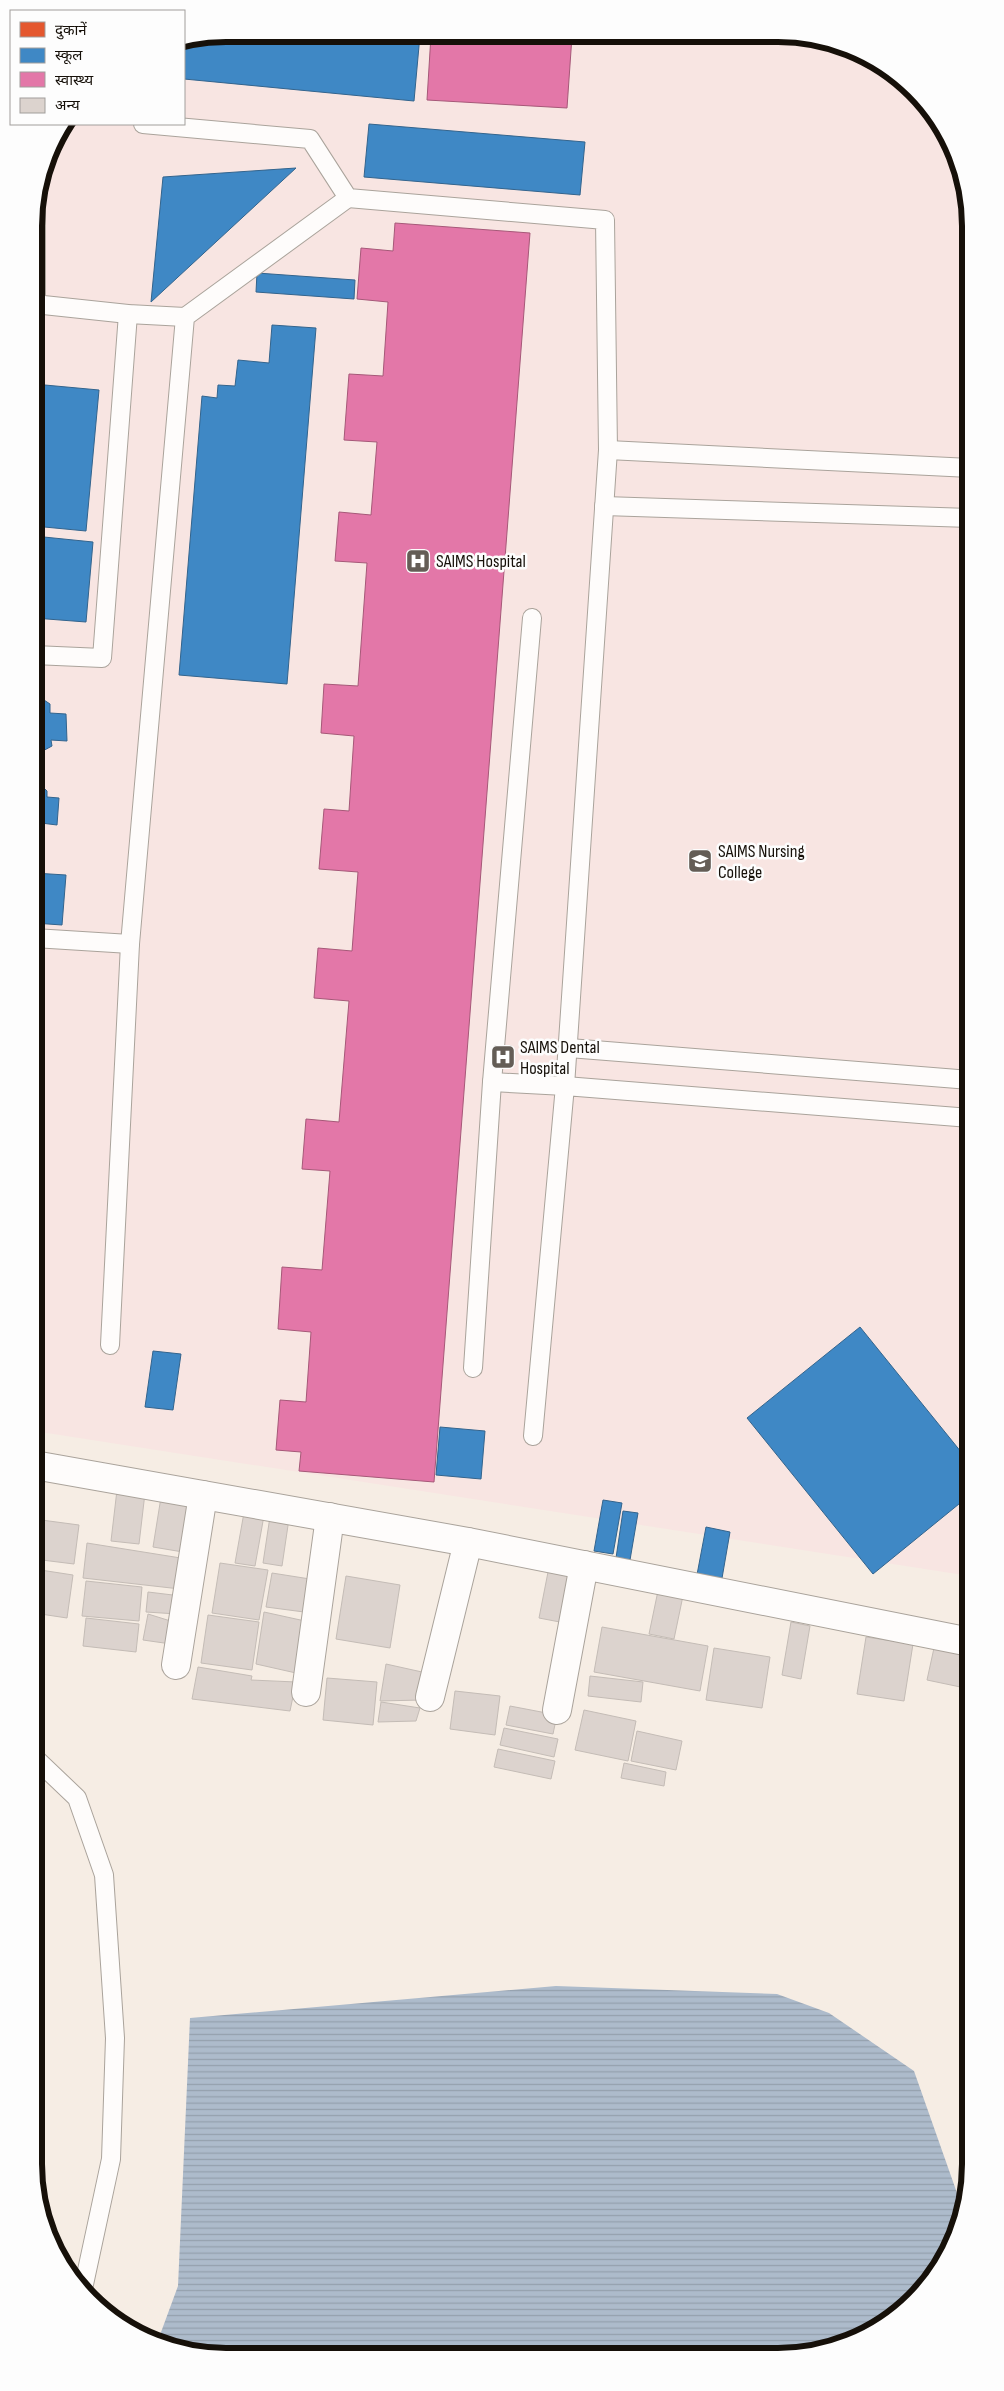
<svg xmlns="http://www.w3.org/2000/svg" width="1004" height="2391" font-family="'Sofia Sans Condensed','Noto Sans Devanagari',sans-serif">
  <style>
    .education { fill: #f8e5e2 }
    .water { fill: url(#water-rules) }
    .shops { fill: #e4572e; stroke: #a64223 }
    .schools { fill: #3f88c5; stroke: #33648d }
    .health { fill: #e377a8; stroke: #a65878 }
    .building { fill: #dcd3ce; stroke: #c4bcb6 }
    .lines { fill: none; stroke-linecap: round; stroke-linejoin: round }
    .service-casing { stroke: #aaa39b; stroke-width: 20 }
    .minor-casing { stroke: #aaa39b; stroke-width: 30 }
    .service { stroke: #fefcfb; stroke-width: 18 }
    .minor { stroke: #fefcfb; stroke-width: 28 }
    .labels { text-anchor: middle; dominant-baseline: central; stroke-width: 5; stroke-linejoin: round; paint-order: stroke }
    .poi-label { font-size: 18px; fill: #161009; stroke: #fdfdfd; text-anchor: start }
    .rim { fill: none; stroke: #161009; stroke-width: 6 }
  </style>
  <defs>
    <pattern id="water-rules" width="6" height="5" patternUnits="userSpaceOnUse" patternTransform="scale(1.25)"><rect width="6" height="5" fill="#adbbcb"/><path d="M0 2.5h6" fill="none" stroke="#94a0ad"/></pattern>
  </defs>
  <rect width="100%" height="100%" fill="#f6ede4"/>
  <!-- education -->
  <path class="education" d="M226,34L815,37L863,54L914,90L945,130L964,177L970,226V1576L34,1431V213L53,141L67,124H184V42Z"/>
  <!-- water -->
  <path class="water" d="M556,1986L777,1994L829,2013L914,2071L963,2210L960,2227L930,2282L884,2325L827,2351L778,2357L189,2354L157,2343L178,2286L190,2018Z"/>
  <!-- shops -->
  <rect class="shops" x="965" y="1537" width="5" height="50"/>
  <!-- schools -->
  <g class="schools">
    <path d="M226,34L420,35L414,101L184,79V42Z"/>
    <path d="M369,124L585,142L580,195L364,177Z"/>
    <path d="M296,168L151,302L163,177Z"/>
    <path d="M257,273L355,280L354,299L256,292Z"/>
    <path d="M272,325L316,328L287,684L179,675L202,396L217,398L218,385L235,386L238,360L269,363Z"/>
    <path d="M34,384L99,390L86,531L34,526Z"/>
    <path d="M34,536L93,542L86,622L34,618Z"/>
    <path d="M34,679H38V696L50,704V713L66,714L67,741L51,740L52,746L39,753L37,781L47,791V797L59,798L57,825L41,823L42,830L34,835Z"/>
    <path d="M34,873L66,875L62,925L34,923Z"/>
    <path d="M34,966H41L37,1041H34Z"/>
    <path d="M860,1327L970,1463V1495L873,1574L747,1418Z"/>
    <path d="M153,1351L181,1354L173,1410L145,1407Z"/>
    <path d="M440,1427L485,1431L481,1479L436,1475Z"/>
    <path d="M603,1500L622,1503L613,1554L594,1551Z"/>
    <path d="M623,1511L638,1513L630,1560L616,1558Z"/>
    <path d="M706,1527L730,1532L721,1584L696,1580Z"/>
  </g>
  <!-- health -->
  <g class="health">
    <path d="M431,35L572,36L567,108L427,100Z"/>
    <path d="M395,223L530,233L434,1482L299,1471L301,1452L276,1450L280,1400L306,1402L311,1332L278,1329L282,1267L322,1270L330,1171L302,1169L306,1119L339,1122L349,1001L314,998L318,948L352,951L358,872L319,869L324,809L349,811L354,736L321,733L324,684L358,686L367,563L335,561L339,512L371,515L377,442L344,440L349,374L383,376L388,302L357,299L361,248L393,251Z"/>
  </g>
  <!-- building -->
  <g class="building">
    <path d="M117,1490L145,1493L139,1544L111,1541Z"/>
    <path d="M162,1491L192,1496L183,1552L153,1547Z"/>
    <path d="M245,1507L265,1510L255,1566L235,1563Z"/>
    <path d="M271,1510L290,1512L282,1566L263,1563Z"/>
    <path d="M34,1519L79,1525L74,1564L34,1559Z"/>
    <path d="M87,1543L187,1559L180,1589L83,1578Z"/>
    <path d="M220,1563L268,1570L259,1620L212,1613Z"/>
    <path d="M549,1567L575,1573L565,1623L539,1618Z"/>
    <path d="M34,1569L73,1575L67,1618L34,1613Z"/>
    <path d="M272,1573L310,1579L304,1612L266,1607Z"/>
    <path d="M346,1576L400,1585L390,1648L336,1639Z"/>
    <path d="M86,1581L142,1587L139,1621L82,1616Z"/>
    <path d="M659,1586L684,1591L674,1639L649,1634Z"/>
    <path d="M148,1592L181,1596L177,1614L146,1612Z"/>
    <path d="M264,1612L305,1621L296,1673L256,1664Z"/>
    <path d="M148,1614L177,1623L171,1644L143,1640Z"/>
    <path d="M208,1615L259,1622L252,1670L201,1663Z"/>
    <path d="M86,1618L139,1624L136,1652L83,1646Z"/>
    <path d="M791,1622L810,1626L801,1679L782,1675Z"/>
    <path d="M602,1627L708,1646L700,1691L594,1672Z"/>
    <path d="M866,1637L913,1644L904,1701L857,1694Z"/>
    <path d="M714,1648L770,1657L762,1708L706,1700Z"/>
    <path d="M934,1648L970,1655V1689L927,1680Z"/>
    <path d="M386,1664L422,1672L421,1700L380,1701Z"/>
    <path d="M198,1667L252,1676L251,1680L296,1682L290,1711L192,1699Z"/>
    <path d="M590,1676L643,1682L641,1702L588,1696Z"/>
    <path d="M327,1678L377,1682L373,1725L323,1720Z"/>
    <path d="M455,1691L500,1696L495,1735L450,1729Z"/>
    <path d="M381,1702L420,1708L416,1721L378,1722Z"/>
    <path d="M510,1706L557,1715L553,1734L506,1725Z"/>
    <path d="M584,1710L636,1721L628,1761L575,1750Z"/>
    <path d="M504,1728L558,1739L554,1757L500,1745Z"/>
    <path d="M637,1731L682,1741L676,1770L631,1761Z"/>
    <path d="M498,1749L555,1761L551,1779L494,1767Z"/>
    <path d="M624,1763L666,1772L664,1786L621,1778Z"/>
  </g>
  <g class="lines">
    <defs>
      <g id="service">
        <path d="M143,124L310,139L348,198L605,220L608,450L565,1086L492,1082"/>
        <path d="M34,304L128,314L185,317"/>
        <path d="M36,304V205"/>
        <path d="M608,450L970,468"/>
        <path d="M604,506L970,518"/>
        <path d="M34,655L102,658L128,314"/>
        <path d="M34,938L130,944"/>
        <path d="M569,1048L970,1080"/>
        <path d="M110,1345L130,944L185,317L348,198"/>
        <path d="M473,1368L492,1082L532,618"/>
        <path d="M533,1436L565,1086L970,1118"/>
        <path d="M34,1757L77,1798L104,1875L115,2038L111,2159L83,2289"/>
      </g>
      <g id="minor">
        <path d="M34,1465L468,1542L970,1642"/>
        <path d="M176,1665L203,1495"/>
        <path d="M306,1692L330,1517"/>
        <path d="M430,1697L468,1542"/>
        <path d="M557,1710L584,1565"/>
      </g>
    </defs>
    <!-- service casing -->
    <use href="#service" class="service-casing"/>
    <!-- minor casing -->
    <use href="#minor" class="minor-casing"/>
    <!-- service -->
    <use href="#service" class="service"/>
    <!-- minor -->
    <use href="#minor" class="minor"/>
  </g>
  <!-- icons -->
  <defs>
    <symbol id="hospital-square" viewBox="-11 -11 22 22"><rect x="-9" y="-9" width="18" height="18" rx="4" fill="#645d56" stroke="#fdfdfd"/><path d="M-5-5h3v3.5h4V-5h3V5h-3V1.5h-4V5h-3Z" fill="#fff"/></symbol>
    <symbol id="university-square" viewBox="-11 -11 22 22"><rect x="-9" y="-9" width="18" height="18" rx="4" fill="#645d56" stroke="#fdfdfd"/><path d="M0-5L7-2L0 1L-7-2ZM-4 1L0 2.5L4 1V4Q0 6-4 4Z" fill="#fff"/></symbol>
  </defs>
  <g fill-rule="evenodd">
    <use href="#hospital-square" x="404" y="547" width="28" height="28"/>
    <use href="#university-square" x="686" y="847" width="28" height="28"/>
    <use href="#hospital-square" x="489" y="1043" width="28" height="28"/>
  </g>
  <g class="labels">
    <!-- poi labels -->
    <g class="poi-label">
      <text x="436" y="561">SAIMS Hospital</text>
      <text x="718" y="851">SAIMS Nursing<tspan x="718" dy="21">College</tspan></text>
      <text x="520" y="1047">SAIMS Dental<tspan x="520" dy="21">Hospital</tspan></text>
    </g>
  </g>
  <!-- crop -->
  <path d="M0 0H1004V2391H0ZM226 42H778A184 184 0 0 1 962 226V2164A184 184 0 0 1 778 2348H226A184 184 0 0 1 42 2164V226A184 184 0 0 1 226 42Z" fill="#fdfdfd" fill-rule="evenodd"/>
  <path class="rim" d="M226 42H778A184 184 0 0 1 962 226V2164A184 184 0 0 1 778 2348H226A184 184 0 0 1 42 2164V226A184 184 0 0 1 226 42Z"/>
  <!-- legend -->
  <rect x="10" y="10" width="175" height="115" fill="#fdfdfd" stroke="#a19e9b"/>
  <rect x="20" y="22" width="25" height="15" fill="#e4572e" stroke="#a19e9b"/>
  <text x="55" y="35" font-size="15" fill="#161009">दुकानें</text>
  <rect x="20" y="48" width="25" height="15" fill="#3f88c5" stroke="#a19e9b"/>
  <text x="55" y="60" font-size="15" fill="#161009">स्कूल</text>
  <rect x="20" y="72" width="25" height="15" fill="#e377a8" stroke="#a19e9b"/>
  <text x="55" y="85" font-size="15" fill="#161009">स्वास्थ्य</text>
  <rect x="20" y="98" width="25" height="15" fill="#dcd3ce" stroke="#a19e9b"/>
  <text x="55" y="110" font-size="15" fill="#161009">अन्य</text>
</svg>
